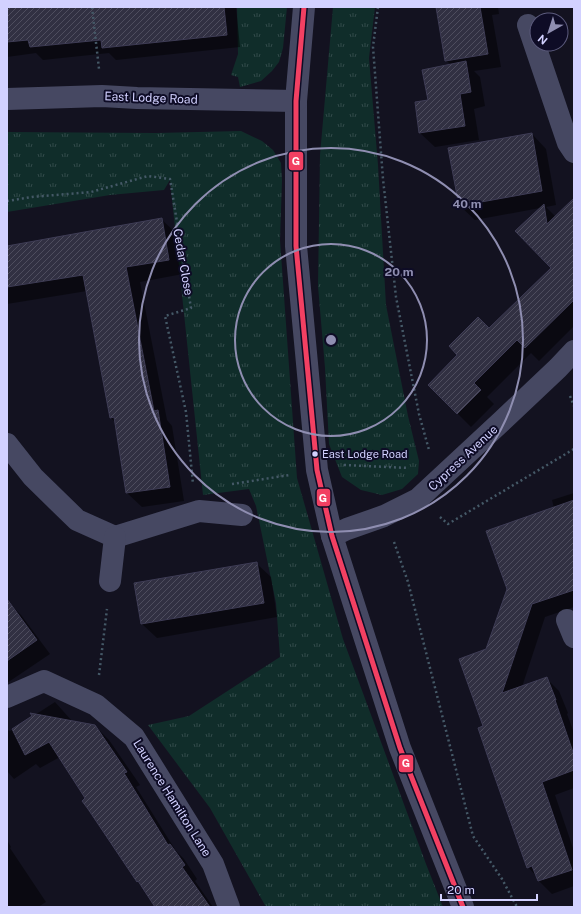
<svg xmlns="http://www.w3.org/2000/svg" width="581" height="914" font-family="'Public Sans',sans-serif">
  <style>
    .grass { fill: url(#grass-tufts) }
    .shadow { fill: #0007 }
    .building { fill: url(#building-hatch); stroke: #3e3c55 }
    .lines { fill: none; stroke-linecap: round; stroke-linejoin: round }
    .path { stroke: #455967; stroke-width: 2.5; stroke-dasharray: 2 3; stroke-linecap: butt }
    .minor { stroke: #464862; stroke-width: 22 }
    .bus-1-casing { stroke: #0e0c26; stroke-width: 8 }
    .bus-1 { stroke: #f24062; stroke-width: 5 }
    .ring { fill: none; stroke: #8f8eb1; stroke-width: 2 }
    .bus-dot { fill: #d2d1ff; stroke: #0e0c26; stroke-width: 1.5 }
    .labels { text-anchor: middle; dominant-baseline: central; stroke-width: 4; stroke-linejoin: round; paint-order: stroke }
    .bus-label { font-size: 11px; fill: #d2d1ff; stroke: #0e0c26; text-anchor: start }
    .street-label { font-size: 12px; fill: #d2d1ff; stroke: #0e0c26 }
    .centre { fill: #8f8eb1; stroke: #0e0c26; stroke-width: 2 }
    .ring-label { font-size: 12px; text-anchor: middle; font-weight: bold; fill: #8f8eb1; stroke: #0e0c26; stroke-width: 4; stroke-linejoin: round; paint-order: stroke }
    .line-badge { stroke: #0e0c26; stroke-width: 1.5 }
    .badge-label { font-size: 11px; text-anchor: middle; font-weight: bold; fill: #fff }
  </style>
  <defs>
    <pattern id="grass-tufts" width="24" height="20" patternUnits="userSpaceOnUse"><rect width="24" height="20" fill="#102d2a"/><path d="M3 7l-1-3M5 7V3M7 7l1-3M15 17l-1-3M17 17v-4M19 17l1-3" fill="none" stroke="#324a4a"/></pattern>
    <pattern id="building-hatch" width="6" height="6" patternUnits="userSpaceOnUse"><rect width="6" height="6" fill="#313042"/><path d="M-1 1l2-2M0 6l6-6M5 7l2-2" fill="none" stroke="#4e4d5e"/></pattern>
  </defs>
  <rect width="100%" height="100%" fill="#131220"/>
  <!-- grass -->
  <g class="grass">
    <path d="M237,7H287L283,48L279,62L272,71L261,81L240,87L238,77L231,75L238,54Z"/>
    <path d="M333,7H375L369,58L378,165L386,305L408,416L419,461L418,474L402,489L382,495L361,490L342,477L329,444L325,368L318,286L320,155Z"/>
    <path d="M241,131L262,141L273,150L281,163L282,180L280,240L297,478L343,639L426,864L443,907H266L210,808L148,725L189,716L280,657L276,603L256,506L249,489L203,495L170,180L164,190L110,195L7,212V132L156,133Z"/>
  </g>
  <!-- shadow -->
  <g class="shadow">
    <path d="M7,7H236L240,47L116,60L109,53L43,60L36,53L7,57Z"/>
    <path d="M445,7H498L499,14L492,15L501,67L474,71L480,77L485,106L474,109L479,140L435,147L420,133L416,103L429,101L451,65L446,60Z"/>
    <path d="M532,134L546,149L556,205L546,207L556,217L574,216V326L539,361L531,353L487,397L494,404L471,427L429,385L552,268L540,208L475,220L460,206L449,149Z"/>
    <path d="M161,219L176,233L183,274L140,282L167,420L172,426L184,501L142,507L127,493L116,423L111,418L87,291L7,304V246Z"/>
    <path d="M574,493V607L545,617L522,687L546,678L559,691L568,713L567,714L574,733V788L555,795L574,851V886L552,894L539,881L537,877L528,867L484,727L487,650L554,508L552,500Z"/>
    <path d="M256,563L271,577L277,617L157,638L142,624Z"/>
    <path d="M8,602L21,615L50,654L7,683V603Z"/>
    <path d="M55,702L72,721L95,726L109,740L140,785L136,787L176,851L184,859L197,879L195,881L213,907H157L135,878L60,757L40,768L36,764L14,779L7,771V730L10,731Z"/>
    <path d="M7,840L11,847L10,848L46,902L38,907H7Z"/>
  </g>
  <!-- building -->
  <g class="building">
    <path d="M7,7H224L227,35L102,48L101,40L30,47L28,40L7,42Z"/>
    <path d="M436,7H480L488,54L445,61Z"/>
    <path d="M466,61L471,92L460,94L465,126L419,133L415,102L428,100L422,70Z"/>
    <path d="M532,133L542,191L459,206L448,148Z"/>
    <path d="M574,198V300L525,348L517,340L474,383L481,390L457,414L428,385L457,355L449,346L478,317L489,328L551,268L515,231L544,204L547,224Z"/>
    <path d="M162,218L169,260L126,267L154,411L158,410L170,487L126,493L114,417L110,418L83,275L7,287V246Z"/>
    <path d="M574,500V590L532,604L502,693L547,677L556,700H555L574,755V770L542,782L572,870L538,881L532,866L527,868L493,772L478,728L483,726L459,659L486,649L507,589L486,531Z"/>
    <path d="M257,562L264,603L141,624L134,583Z"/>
    <path d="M7,599L37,640L7,661Z"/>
    <path d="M30,713L95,725L127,772L124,773L168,845L170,844L178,855L185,865L182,867L210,907H155L138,881L137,882L88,809L82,801L85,798L49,742L25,755L12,729L32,716Z"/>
  </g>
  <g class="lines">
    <!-- path -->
    <g class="path">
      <path d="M92,7L99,69"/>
      <path d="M378,7L373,47L383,179L396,297L419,414L429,450"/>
      <path d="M7,201L32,197L91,192L148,176L170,179L191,308L165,316L186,412L193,484"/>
      <path d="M570,396L574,406"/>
      <path d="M344,465L409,468"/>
      <path d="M232,484L290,475"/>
      <path d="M440,517L448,524L574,449"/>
      <path d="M394,542L408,582L473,836L502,879L517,907"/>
      <path d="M99,675L107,609"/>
    </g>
    <!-- minor -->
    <g class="minor">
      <path d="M304,7L296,101V246L317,470L332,536L400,748L463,907"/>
      <path d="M528,25L568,143L574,152"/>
      <path d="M7,99L102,96L137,98L296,101"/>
      <path d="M7,444L33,477L77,520L115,537L199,511L242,515"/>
      <path d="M332,536L347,529L384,516L418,499L503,420L558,368L574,351"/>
      <path d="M110,581L115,537"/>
      <path d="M567,620L574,637"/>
      <path d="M7,697L44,681L96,705L134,737L213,864L229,907"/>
    </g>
    <defs>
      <path id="bus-1" d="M304,7L296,101V246L317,470L332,536L400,748L463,907"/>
    </defs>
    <!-- bus-1 casing -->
    <use href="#bus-1" class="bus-1-casing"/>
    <!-- bus-1 -->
    <use href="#bus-1" class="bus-1"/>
  </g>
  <!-- distance rings -->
  <g class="ring">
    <circle cx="331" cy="340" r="96"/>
    <circle cx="331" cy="340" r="192"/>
  </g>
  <!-- markers -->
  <circle class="bus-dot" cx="315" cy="454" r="3.5"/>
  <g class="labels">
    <!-- bus labels -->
    <g class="bus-label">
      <text x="322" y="454">East Lodge Road</text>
    </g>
    <!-- street labels -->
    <g class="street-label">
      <text transform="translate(151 98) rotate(2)">East Lodge Road</text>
      <text transform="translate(183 262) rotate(80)">Cedar Close</text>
      <text transform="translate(463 458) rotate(-43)">Cypress Avenue</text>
      <text transform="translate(172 798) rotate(58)">Laurence Hamilton Lane</text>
    </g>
  </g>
  <circle cx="331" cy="340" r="6" class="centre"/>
  <g class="ring-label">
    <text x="467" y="208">40 m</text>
    <text x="399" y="276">20 m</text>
  </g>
  <g class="line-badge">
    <rect x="288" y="151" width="16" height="20" rx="4" fill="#f24062"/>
    <rect x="316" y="488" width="15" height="19" rx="4" fill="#f24062"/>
    <rect x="398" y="754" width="16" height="19" rx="4" fill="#f24062"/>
  </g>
  <g class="badge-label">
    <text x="296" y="165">G</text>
    <text x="323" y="502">G</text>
    <text x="406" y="767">G</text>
  </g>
  <!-- border -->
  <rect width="581" height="914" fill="none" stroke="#d2d1ff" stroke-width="16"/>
  <!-- north arrow -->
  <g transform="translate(549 32) rotate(219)"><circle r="19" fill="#0e0c26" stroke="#5c5b7d"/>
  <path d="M0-3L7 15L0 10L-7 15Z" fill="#8f8eb1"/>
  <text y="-6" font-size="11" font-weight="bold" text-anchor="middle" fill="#d2d1ff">N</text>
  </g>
  <!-- scale -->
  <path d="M441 894v6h96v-6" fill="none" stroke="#d2d1ff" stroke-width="2"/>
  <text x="447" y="894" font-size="12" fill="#d2d1ff" stroke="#0e0c26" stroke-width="3" paint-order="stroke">20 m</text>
</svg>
